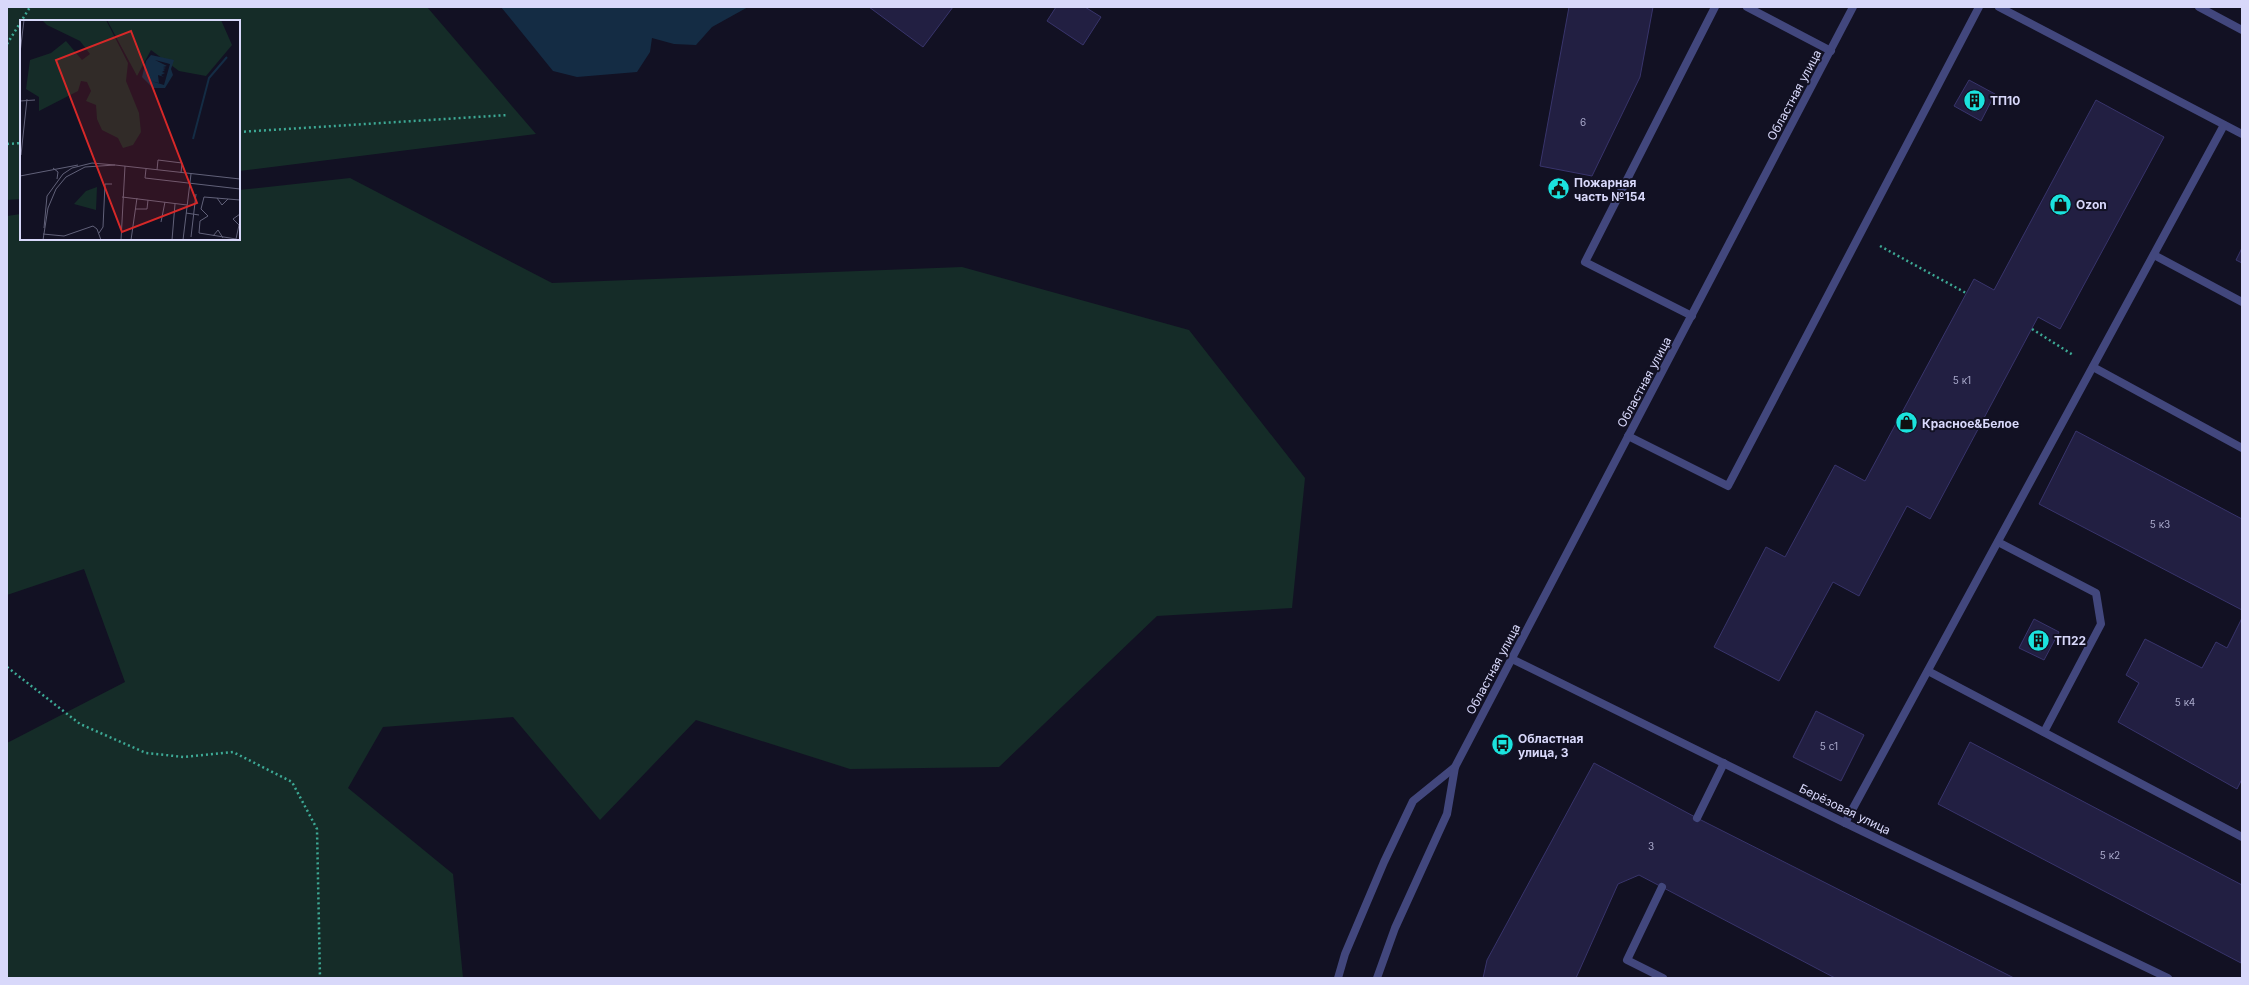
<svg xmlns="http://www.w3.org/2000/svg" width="2249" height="985" font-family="Inter,sans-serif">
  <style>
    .green { fill: #152c28 }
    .water { fill: #142c44 }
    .building { fill: #221f42; stroke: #38346b }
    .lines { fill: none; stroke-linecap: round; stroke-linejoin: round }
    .path { stroke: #3da995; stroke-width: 2.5; stroke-dasharray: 2 3; stroke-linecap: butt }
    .service { stroke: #42477d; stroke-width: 8 }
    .minor { stroke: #42477d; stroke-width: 8 }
    .labels { text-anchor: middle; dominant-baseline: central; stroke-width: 4; stroke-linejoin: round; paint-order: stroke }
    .number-label { font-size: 10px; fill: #aac }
    .street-label { font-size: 12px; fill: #d8d8fa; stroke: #121123 }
    .poi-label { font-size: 12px; font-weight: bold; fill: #d8d8fa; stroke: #121123; text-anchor: start }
    .inset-river { fill: none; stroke: #142c44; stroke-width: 2 }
    .inset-road { fill: none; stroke: #616179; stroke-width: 1 }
    .view { fill: #d62828; fill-opacity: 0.15; stroke: #d62828; stroke-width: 2 }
    .inset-edge { fill: none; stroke: #d8d8fa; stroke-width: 2 }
  </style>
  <rect width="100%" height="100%" fill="#121123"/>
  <!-- green -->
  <g class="green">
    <path d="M7,7H427L536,134L239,171V21H21V199L7,200Z"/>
    <path d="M350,178L552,283L962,267L1189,330L1305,478L1292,608L1157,616L999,767L850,769L696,720L600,820L513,717L383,727L348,788L453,874L463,978H7V743L125,682L84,569L7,595V216L21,214V239H239V190Z"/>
  </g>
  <!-- water -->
  <path class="water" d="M501,7H748L712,27L696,45L674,44L652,38L650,52L637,72L577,77L553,71Z"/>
  <!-- building -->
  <g class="building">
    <path d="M869,7H953L923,47Z"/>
    <path d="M1056,7H1085L1101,17L1083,45L1047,21Z"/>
    <path d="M1569,7H1653L1640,77L1592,176L1540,166Z"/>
    <path d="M1969,80L1995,94L1981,121L1954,106Z"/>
    <path d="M2096,100L2164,137L2060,329L2038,317L1930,519L1907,506L1859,596L1833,582L1779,681L1714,647L1766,547L1785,557L1835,465L1865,481L1974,279L1994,290Z"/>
    <path d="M2242,248V263L2236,260Z"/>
    <path d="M2076,431L2242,519V610L2039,504Z"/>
    <path d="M2242,618V779L2237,789L2118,722L2139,683L2126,675L2145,639L2202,668L2216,642L2227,648Z"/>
    <path d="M2034,619L2059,632L2044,660L2019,648Z"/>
    <path d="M1816,711L1864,735L1841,781L1793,757Z"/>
    <path d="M1970,742L2242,885L2241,963L1938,804Z"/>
    <path d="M1594,763L1697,818L2014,978H1835L1639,875L1618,884L1576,978H1483L1487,960Z"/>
  </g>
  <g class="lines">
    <!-- path -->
    <g class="path">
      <path d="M7,44L30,7"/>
      <path d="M239,132L508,115"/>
      <path d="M7,144L21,143"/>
      <path d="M1880,246L1966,293"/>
      <path d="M2032,329L2073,355"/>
      <path d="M7,667L80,724L146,753L184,757L233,752L292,782L317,829L320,978"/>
    </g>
    <!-- service -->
    <g class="service">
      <path d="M1747,7L1831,51"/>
      <path d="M1999,7L2242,134"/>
      <path d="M2199,7L2242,30"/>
      <path d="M2154,255L2242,302"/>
      <path d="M1692,316L1585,262L1715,7"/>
      <path d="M2093,367L2242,448"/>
      <path d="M1628,436L1728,486L1979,7"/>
      <path d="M1998,542L2096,593L2101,624L2044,732"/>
      <path d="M1512,659L1845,823L2168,978"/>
      <path d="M1928,671L2242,837"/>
      <path d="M1697,818L1724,763"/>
      <path d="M1845,823L2224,125"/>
      <path d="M1662,887L1627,960L1663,978"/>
    </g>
    <!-- minor -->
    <g class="minor">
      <path d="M1338,978L1345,954L1384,862L1413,801L1455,767"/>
      <path d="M1377,978L1395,928L1447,814L1455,767L1853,7"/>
    </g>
  </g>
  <!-- icons -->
  <defs>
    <symbol id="building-disc" viewBox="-11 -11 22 22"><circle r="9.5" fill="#1be3de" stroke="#121123"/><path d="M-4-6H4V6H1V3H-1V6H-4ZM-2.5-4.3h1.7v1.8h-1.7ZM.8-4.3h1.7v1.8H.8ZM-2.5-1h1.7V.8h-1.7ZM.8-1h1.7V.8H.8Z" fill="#111"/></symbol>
    <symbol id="civic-disc" viewBox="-11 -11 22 22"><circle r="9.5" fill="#1be3de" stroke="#121123"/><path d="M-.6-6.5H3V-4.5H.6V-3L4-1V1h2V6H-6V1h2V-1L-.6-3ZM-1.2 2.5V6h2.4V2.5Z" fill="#111"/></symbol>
    <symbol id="shop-disc" viewBox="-11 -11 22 22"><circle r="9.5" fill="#1be3de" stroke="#121123"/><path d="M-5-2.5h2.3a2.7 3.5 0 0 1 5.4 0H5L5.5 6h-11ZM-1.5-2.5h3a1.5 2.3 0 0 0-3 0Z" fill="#111"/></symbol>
    <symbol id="bus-disc" viewBox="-11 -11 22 22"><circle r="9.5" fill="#1be3de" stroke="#121123"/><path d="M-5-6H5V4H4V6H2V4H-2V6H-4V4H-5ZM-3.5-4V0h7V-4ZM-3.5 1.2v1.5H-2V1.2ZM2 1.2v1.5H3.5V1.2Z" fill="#111"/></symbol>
  </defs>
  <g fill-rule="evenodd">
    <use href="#building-disc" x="1962" y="88" width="25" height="25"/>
    <use href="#civic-disc" x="1546" y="176" width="25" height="25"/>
    <use href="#shop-disc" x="2048" y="192" width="25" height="25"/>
    <use href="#shop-disc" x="1894" y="410" width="25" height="25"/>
    <use href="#building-disc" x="2026" y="628" width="25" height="25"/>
    <use href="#bus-disc" x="1490" y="732" width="25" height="25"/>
  </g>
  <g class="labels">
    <!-- number labels -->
    <g class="number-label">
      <text x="1583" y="122">6</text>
      <text x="1962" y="380">5 к1</text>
      <text x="2160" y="524">5 к3</text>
      <text x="2185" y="702">5 к4</text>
      <text x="1829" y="746">5 с1</text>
      <text x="1651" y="846">3</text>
      <text x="2110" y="855">5 к2</text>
    </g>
    <!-- street labels -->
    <g class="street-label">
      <text transform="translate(1794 95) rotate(-62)">Областная улица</text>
      <text transform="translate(1644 382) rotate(-62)">Областная улица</text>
      <text transform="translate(1493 669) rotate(-62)">Областная улица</text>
      <text transform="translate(1845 809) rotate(26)">Берёзовая улица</text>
    </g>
    <!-- poi labels -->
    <g class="poi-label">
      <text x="1990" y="100">ТП10</text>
      <text x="1574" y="182">Пожарная<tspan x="1574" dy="14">часть №154</tspan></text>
      <text x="2076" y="204">Ozon</text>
      <text x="1922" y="423">Красное&amp;Белое</text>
      <text x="2054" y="640">ТП22</text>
      <text x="1518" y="738">Областная<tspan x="1518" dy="14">улица, 3</tspan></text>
    </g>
  </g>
  <!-- overview -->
  <g transform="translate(20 20)">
    <rect width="220" height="220" fill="#121123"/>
    <path d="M22,0H86L108,43L106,61L119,93L121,112L113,125L103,128L98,118L82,110L77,99L76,85L66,81L71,71L67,62L61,61L58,71L19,91V77L6,69L10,40L31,33L46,21L62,40L70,34L60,21L27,5ZM87,0H201L212,25L186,56L159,51L131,30L117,56ZM77,167L76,190L54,184L66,171Z" fill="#152c28"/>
    <path d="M131,35L154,40L151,49L153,55L145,68H133L122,57L126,41ZM135,40L150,44L144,65L131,61L139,63L138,55L144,57L141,55L145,53L142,52L145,50L143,49L146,48L143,47L147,46Z" fill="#142c44" fill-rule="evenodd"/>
    <path class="inset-river" d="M173,119L189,58L207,37"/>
    <path class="inset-road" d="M0,33L4,0M0,81L15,80M1,135L7,79M33,148L38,152L37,159M126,149L125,158L220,169M137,150L138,140L162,143L161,153M0,156L58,145M102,177L167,185M197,178L202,185L208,179M220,180L184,177L181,189L188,196L180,201L179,213L216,219L219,205L213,199L220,194M115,189H127L128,180M166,193L179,195M141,202L145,182M24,208L27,176L43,154L52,148L72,143L95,145M79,213L83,207L85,164H92M23,214L44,216L73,206L77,209L81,220M193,216L198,210L203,218M171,217L176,174M23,220L28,188L36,169L46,157L65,147L95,145L220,159M101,220L105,146M111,220L117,178M152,220L155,184M163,220L171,154"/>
    <path class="view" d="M111,11L177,183L102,212L36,40Z"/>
    <rect width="220" height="220" class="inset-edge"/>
  </g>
  <!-- border -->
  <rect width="2249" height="985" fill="none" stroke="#d8d8fa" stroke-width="16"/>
</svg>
